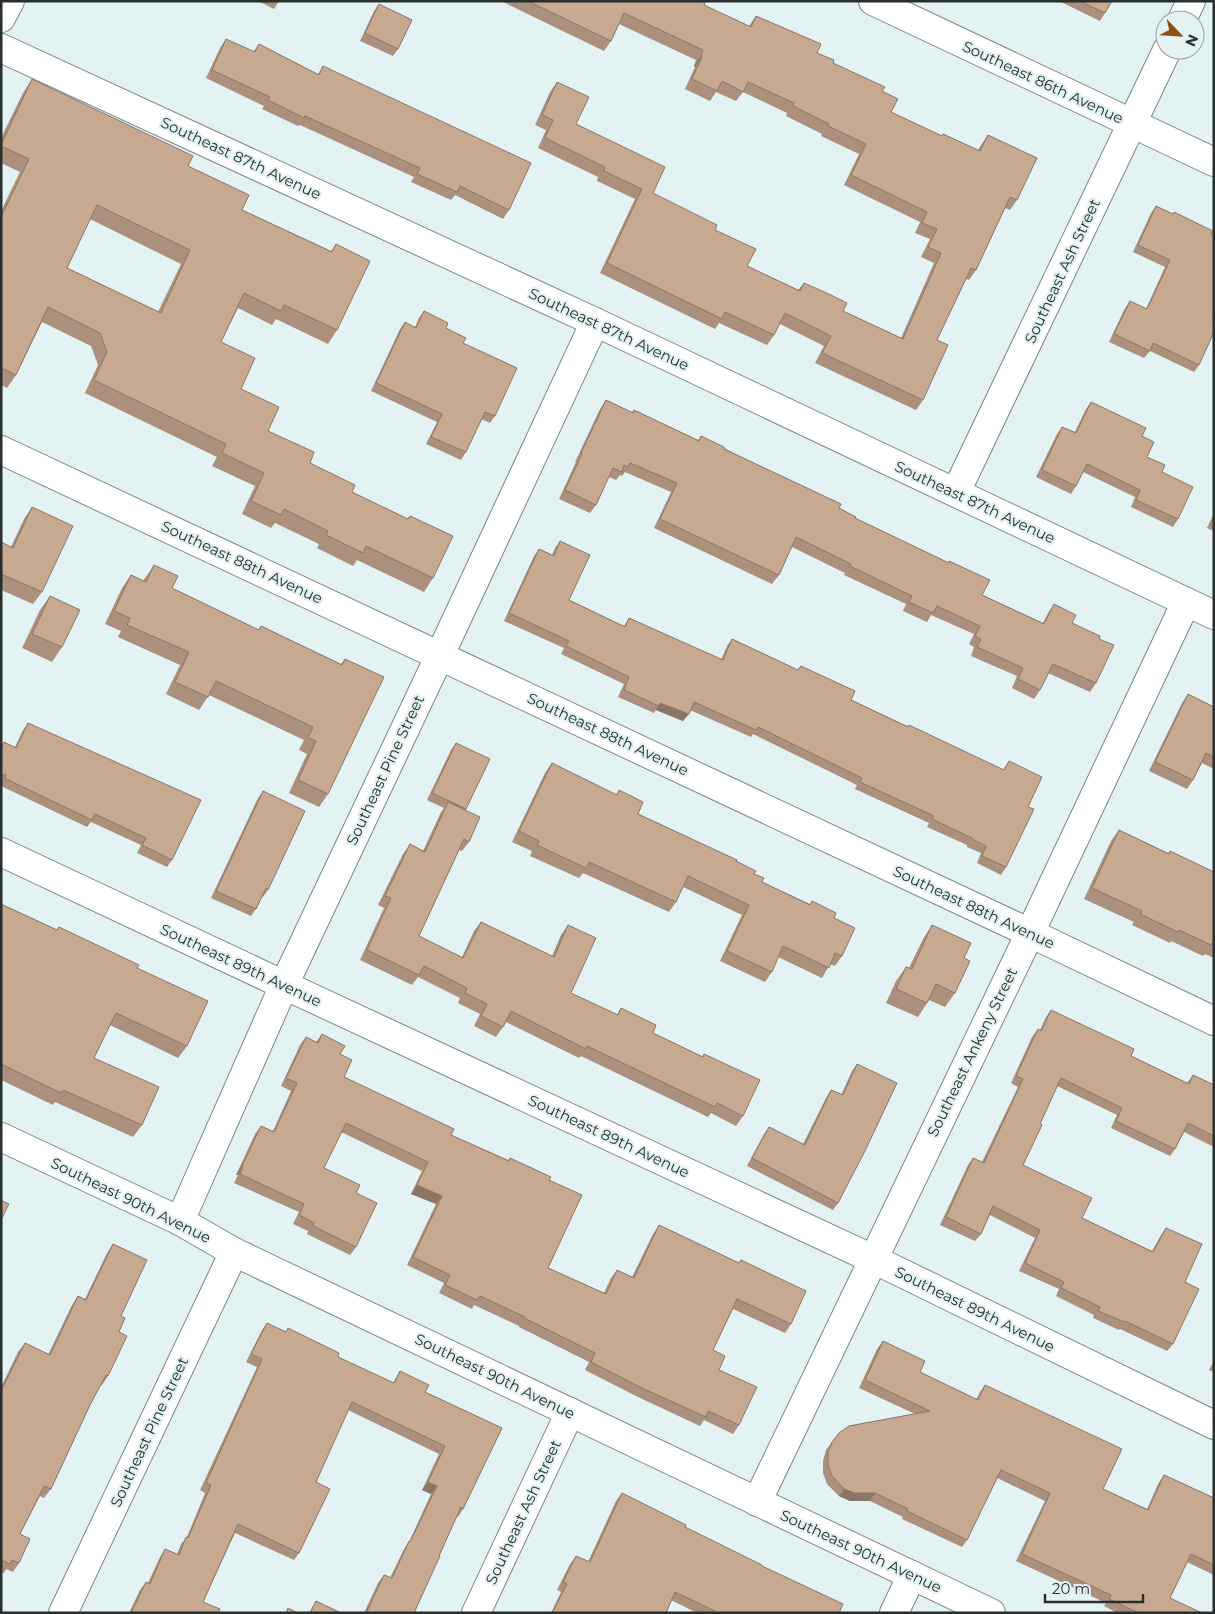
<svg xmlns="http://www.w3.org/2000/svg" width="1215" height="1614" font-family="Montserrat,sans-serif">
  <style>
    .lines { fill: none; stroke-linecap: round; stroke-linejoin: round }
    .minor-casing { stroke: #7a8888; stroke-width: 30 }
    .secondary-casing { stroke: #7a8888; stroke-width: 30 }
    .minor { stroke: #fff; stroke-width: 28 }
    .secondary { stroke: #fff; stroke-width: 28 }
    .wall { fill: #ab907d; fill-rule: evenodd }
    .shaded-wall { fill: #8b7666 }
    .building { fill: #c7a891; stroke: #8b7666; fill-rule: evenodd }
    .labels { text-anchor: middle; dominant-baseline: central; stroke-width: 4.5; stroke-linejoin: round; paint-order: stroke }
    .street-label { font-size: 15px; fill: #292f2e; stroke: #e3f2f2 }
  </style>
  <rect width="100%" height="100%" fill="#e3f2f2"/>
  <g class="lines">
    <defs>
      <g id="minor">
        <path d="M873,1L1214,162"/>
        <path d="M1182,20L1191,1"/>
        <path d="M1,48L595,322L1214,615"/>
        <path d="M1,450L1030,933L1214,1021"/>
        <path d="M956,492L1167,50"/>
        <path d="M1,852L284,985L873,1259L1214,1425"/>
        <path d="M1,1137L180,1221L234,1252L991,1613"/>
        <path d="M180,1221L284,985L440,655L595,322"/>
        <path d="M757,1502L1030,933L1186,602"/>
        <path d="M63,1613L234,1252"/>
        <path d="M476,1613L570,1412"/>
        <path d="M894,1613L912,1575"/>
      </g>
      <path id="secondary" d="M1,18L10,1"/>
    </defs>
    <!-- minor casing -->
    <use href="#minor" class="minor-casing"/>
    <!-- secondary casing -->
    <use href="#secondary" class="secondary-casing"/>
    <!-- minor -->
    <use href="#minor" class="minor"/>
    <!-- secondary -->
    <use href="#secondary" class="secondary"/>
  </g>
  <!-- wall -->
  <g class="wall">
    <path d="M258,1H279L274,9Z"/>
    <path d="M501,1H703L704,5L749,26L756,16L833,63L882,91L891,112L942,136L943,134L978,150L981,145L988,135L1017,200L1010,210L1005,208L976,270L969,280L966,279L937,340L923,400L916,410L815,363L824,346L780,324L774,335L767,345L719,323L715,329L600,273L635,199L597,181L598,177L538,148L546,130L535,125L550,92L557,82L576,124L653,193L715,230L747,266L798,290L804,283L843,311L901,338L934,263L921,257L930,239L915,233L920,222L844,185L859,154L821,136L822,134L786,116L787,113L743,92L736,101L716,92L710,101L685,89L695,67L694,66L696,60L619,24L611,41L604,51Z"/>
    <path d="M1059,1H1112L1105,13L1100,21Z"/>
    <path d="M379,4L398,49L393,56L360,41L374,11Z"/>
    <path d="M226,39L253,52L259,44L318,74L323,66L509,210L503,219L455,195L451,200L411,182L414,177L300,125L298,126L262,109L264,106L206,78L220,48Z"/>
    <path d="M32,79L188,166L242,210L331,251L336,244L337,330L328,344L276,319L272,325L238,308L221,342L241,389L268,431L310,463L352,492L407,519L410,516L433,578L424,592L357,560L353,566L317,548L319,544L275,523L271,528L242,514L255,486L212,466L217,457L85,393L98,365L91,346L42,322L16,375L7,388L1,385V211L20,172L1,163V138L23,93ZM90,219L181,264L158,312L67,268Z"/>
    <path d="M1156,206L1211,234L1212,318L1199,365L1194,372L1150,351L1144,358L1109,342L1125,308L1130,301L1146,309L1165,267L1133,252L1151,213Z"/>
    <path d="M424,311L463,343L495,416L490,423L481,419L466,452L461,460L426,444L437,422L371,391L400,329L405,322L415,327L419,318Z"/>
    <path d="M606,400L632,412L634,410L698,440L701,436L839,508L982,595L1043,623L1048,613L1054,604L1072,623L1099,639L1096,683L1090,692L1048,673L1040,690L1034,699L1012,688L1017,676L971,656L974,647L969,644L974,634L931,615L927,622L903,611L906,604L844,575L845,573L792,547L779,575L772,584L654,528L671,492L625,472L622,476L620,475L616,480L609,477L596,505L590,513L559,499L576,462H575L600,409Z"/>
    <path d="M1091,402L1142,436L1147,457L1162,472L1178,519L1173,527L1131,507L1135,497L1083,472L1076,486L1071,494L1036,477L1057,434L1062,427L1075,432L1086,409Z"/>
    <path d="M32,507L42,592L33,604L1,590V542L11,547L24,519Z"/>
    <path d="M1214,513V531L1207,528Z"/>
    <path d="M560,541L569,600L624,626L629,618L721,660L727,646L732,639L798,670L801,666L851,700L1003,770L1009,761L1028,807L1006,867L1001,875L977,863L981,853L967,847V845L927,827L929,823L855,789L857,785L753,734L751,737L690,710L683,721L656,710L654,713L618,697L624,684L561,654L564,648L504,621L534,556L539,549L552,555L555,548Z"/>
    <path d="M154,565L172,588L258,630L261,626L341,664L345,659L328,794L319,807L289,793L307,754L299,750L304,740L209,695L199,710L166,694L180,665L118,637L121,631L105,624L122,588L131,575L143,581Z"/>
    <path d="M50,596L62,647L52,662L22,648L40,610Z"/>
    <path d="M1188,694L1214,707V769L1202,763L1193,780L1187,789L1149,771L1182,703Z"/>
    <path d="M28,723L172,860L167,867L137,853L141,845L91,822L87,827L1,786V746L4,742L15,747L23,730Z"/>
    <path d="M456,743L466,809V810L469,842L462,851L459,850L419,936L462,957L474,931L481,922L552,956L561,935L568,925L571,993L617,1015L621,1008L653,1033L702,1057L704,1054L743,1116L736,1126L711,1113L708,1117L581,1056L579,1058L506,1022L503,1027L496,1037L474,1026L480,1014L458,1003L460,998L418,977L412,985L360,960L384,908L378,905L403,854L410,844L423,851L441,812L444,808L427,800L451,750Z"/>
    <path d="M552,763L616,795L619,790L638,814L736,861L754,874L762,882L810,904L812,901L834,918L842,956L835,966L830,964L822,978L778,957L772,972L765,982L720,961L742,915L683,887L676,902L669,912L583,873L579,878L530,856L532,851L512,842L545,773Z"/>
    <path d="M263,791L268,890L263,897L262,896L256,909L251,916L211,898L258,798Z"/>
    <path d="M1119,830L1168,853L1170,851L1214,872V958L1205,954L1203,956L1171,941L1170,943L1132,925L1134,922L1084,899L1111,841Z"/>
    <path d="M1,904L57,930L59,927L137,968L187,1046L178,1058L110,1025L94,1058L142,1125L133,1137L55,1102L53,1105L1,1080Z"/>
    <path d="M932,925L964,958L955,993L945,1007L929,1000L918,1017L886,1003L896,981L906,967L909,968L923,939Z"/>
    <path d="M1051,1010L1131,1056L1187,1083L1193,1075L1214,1085V1147L1184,1132L1175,1149L1170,1156L1111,1128L1117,1115L1057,1086L1040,1124L1023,1165L1082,1218L1152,1251L1161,1235L1166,1228L1185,1282L1173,1344L1167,1351L1120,1329L1119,1330L1093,1318L1094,1315L1056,1296L1059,1289L1019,1271L1035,1238L990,1215L981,1234L975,1241L940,1225L968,1165L973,1158L982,1162L1018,1087L1011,1083L1032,1037L1038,1029L1040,1030L1046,1017Z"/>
    <path d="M322,1034L340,1054L344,1077L451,1135L508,1160L510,1158L549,1180L548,1268L604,1293L611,1278L617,1270L632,1277L653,1234L659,1225L739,1263L741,1260L791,1324L785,1333L733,1309L713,1350L719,1370L739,1425L733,1434L704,1420L700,1426L638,1397L585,1370L589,1362L519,1327V1326L474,1305L472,1309L439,1293L444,1283L407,1265L436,1204L411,1194L422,1171L341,1132L324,1168L356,1193V1247L350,1255L307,1234L308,1231L293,1224L299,1212L234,1183L238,1175H236L255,1134L261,1126L273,1131L291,1091L281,1086L300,1045L306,1037L316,1042Z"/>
    <path d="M857,1064L838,1203L833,1210L747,1166L764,1134L769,1127L803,1144L826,1098L831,1090L841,1095L852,1071Z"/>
    <path d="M113,1244L121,1316L119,1332L108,1376L102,1385H101L90,1405L51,1489L44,1498L40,1496L20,1534L19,1563L13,1572L6,1569L4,1573L1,1572V1387L18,1352L25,1343L48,1355L72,1305L78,1296L85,1299L107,1253Z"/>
    <path d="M267,1323L393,1383L400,1371L425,1392L502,1428L463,1509L458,1517L457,1516L439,1556L414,1613H364L378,1583L384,1575L390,1578L404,1549L409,1542L431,1494L422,1490L439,1454L348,1410L316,1482L299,1553L294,1560L235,1533L203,1602L218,1613H129L140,1590L146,1582L148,1583L160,1557L165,1549L177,1554L181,1544L187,1537L205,1493L200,1490L257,1367L246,1362L262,1330Z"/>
    <path d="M883,1341L920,1372L976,1400L980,1392L985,1385L1103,1489L1147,1509L1159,1482L1164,1475L1214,1498V1575L1187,1562L1170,1598L1202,1613H1117L1104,1606L1106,1603L1016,1561L1045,1501L997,1478L967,1540L962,1547L902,1519L903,1517L870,1501H850L839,1496L827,1484L823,1473V1461L826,1450L832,1442L915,1414L859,1388L877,1349Z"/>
    <path d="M1214,1361V1372L1209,1370Z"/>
    <path d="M622,1493L685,1527L762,1566L839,1613H697L671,1600L666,1613H551L561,1592L557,1590L570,1564L576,1556L588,1562L616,1501Z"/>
    <path d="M316,1601L341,1613H309Z"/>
  </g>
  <!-- shaded-wall -->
  <g class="shaded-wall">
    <path d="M701,56L702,57L695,67L694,66Z"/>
    <path d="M660,703L689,714L683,721L656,710Z"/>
    <path d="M242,1166H243L238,1175H236Z"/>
    <path d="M417,1185L442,1196L436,1204L411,1194Z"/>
    <path d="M428,1482L437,1486L431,1494L422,1490Z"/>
    <path d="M844,1489L875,1493L870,1501H850L839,1496Z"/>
  </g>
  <!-- building -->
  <g class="building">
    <path d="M528,1H703L705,3L704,5L751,27L756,16L821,44L817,53L834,60L833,63L885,87L882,91L898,99L891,112L942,136L943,134L980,151L988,135L1037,158L1017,200L1010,197L976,270L971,268L937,340L948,345L923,400L822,353L831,336L785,313L774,335L725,312L722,319L607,263L642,189L604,171L605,167L545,138L553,120L542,115L557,82L589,97L576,124L665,167L653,193L717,225L715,230L756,249L747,266L800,291L804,283L831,295L847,303L843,311L903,339L941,253L928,247L937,229L922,223L927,212L851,175L866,144L828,126L829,124L793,106L794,103L748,82L743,92L722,81L717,91L692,79L702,57L701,56L703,50L624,13L611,41Z"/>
    <path d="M1080,1H1112L1105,13Z"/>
    <path d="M379,4L412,20L398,49L365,33Z"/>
    <path d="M226,39L255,52L259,44L319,75L323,66L531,163L509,210L460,186L457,192L417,174L420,168L305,116L304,118L268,100L270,97L212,70Z"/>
    <path d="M32,79L193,156L188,166L249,195L242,210L332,252L336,244L370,261L337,330L284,305L281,311L244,293L221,342L255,358L241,389L279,407L268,431L314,452L310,463L355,485L352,492L408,519L410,516L453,536L433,578L366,546L363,553L326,535L328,531L284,509L281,515L251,501L264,473L222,453L226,444L94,380L107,352L100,333L48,307L16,375L1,368V217L29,159L1,146V145ZM97,205L190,250L161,313L67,268Z"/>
    <path d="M1156,206L1173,214L1174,212L1213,231L1211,234L1214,235V315L1212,318L1214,319V332L1199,365L1153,343L1150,351L1114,334L1130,301L1147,309L1170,260L1138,245Z"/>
    <path d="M424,311L448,323L446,328L466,338L463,343L517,368L495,416L485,412L466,452L431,437L442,414L376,383L405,322L416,328Z"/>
    <path d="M606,400L633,413L634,410L699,441L701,436L724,447V449L841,504L839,508L856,517L855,518L949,563V561L990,580L982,595L1044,624L1054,604L1076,615L1072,623L1100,636L1099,639L1114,645L1096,683L1053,664L1040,690L1018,679L1023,668L977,647L981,639L975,636L980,626L937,606L933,613L909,602L912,596L850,566L851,564L796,537L779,575L660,519L677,483L630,463L628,467L624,465L622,472L613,468L596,505L565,490L582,454L581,453Z"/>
    <path d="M1091,402L1146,428L1142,436L1154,442L1147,457L1165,465L1162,472L1193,487L1178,519L1136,500L1140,490L1087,464L1076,486L1042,470L1062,427L1076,433Z"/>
    <path d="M32,507L73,526L42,592L1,574V542L13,548Z"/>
    <path d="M560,541L590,555L569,600L625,627L629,618L723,660L732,639L798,670L801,666L855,691L851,700L908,727L909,725L1004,770L1009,761L1042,777L1028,807L1034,809L1006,867L982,856L986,846L972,839V838L932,819L934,816L860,782L862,778L758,727L756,730L694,702L689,714L660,703L659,706L624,690L629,677L566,646L569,641L509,613L539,549L554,556Z"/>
    <path d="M154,565L178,576L172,588L259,630L261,626L342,665L345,659L384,677L328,794L298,780L316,741L308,738L313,727L216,681L208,697L175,682L189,652L127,625L130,618L114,611L131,575L146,582Z"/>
    <path d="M50,596L80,610L62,647L32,634Z"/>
    <path d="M1188,694L1214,707V757L1206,753L1193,780L1155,762Z"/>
    <path d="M28,723L201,800L172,860L142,845L146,838L95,814L92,820L4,778L6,775L1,774V748L4,742L16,748Z"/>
    <path d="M456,743L490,759L466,809L432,793Z"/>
    <path d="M552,763L617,795L619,790L643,802L638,814L737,860L736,861L756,871L754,874L764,878L762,882L810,905L812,901L836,913L834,918L855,928L842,956L835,953L829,968L783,946L772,972L727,951L749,905L688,876L676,902L589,862L586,868L537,845L539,841L519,831Z"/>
    <path d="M263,791L305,811L268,890L266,888L256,909L216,891Z"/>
    <path d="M448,802L480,817L469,842L464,839L419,936L463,958L481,922L554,957L568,925L596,938L571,993L618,1015L621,1008L656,1025L653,1033L703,1057L704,1054L760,1080L743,1116L717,1103L715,1107L587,1046L586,1049L511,1011L503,1027L481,1016L487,1004L465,993L467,988L424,966L419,975L367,950L391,898L385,896L410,844L425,852Z"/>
    <path d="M1119,830L1169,854L1170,851L1214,872V943H1212L1211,945L1179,930L1178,932L1140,914L1142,911L1092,888Z"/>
    <path d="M1,904L57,930L59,927L139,965L137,968L208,1001L187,1046L116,1013L94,1058L159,1087L142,1125L63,1090L61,1093L1,1064V1053L2,1052L1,1051Z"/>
    <path d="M932,925L971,943L964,958L970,961L955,993L936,984L927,1003L896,989L906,967L912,969Z"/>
    <path d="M1051,1010L1134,1049L1131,1056L1189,1084L1193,1075L1214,1085V1136L1188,1123L1175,1149L1116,1121L1122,1108L1061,1078L1040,1124L1042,1125L1023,1165L1092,1198L1082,1218L1153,1252L1166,1228L1202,1244L1185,1282L1199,1289L1173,1344L1125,1321L1124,1322L1098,1311L1100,1307L1061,1288L1064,1282L1025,1263L1040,1230L993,1206L981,1234L946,1217L973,1158L984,1163L1023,1079L1016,1076L1038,1029L1041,1031Z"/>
    <path d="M322,1034L345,1046L340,1054L352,1060L344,1077L454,1129L451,1135L509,1161L510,1158L551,1177L549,1180L582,1195L548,1268L606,1294L617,1270L634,1278L659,1225L739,1263L741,1260L806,1291L791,1324L737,1299L713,1350L725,1356L719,1370L757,1387L739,1425L708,1411L706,1417L644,1389L591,1362L595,1353L524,1318L525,1317L480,1296L477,1300L445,1285L450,1275L413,1257L442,1196L417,1185L428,1162L346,1123L324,1168L360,1185L356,1193L377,1203L356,1247L313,1226L314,1223L299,1215L304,1204L240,1174L243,1166H242L261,1126L274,1132L297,1083L286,1078L306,1037L318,1043Z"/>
    <path d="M857,1064L897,1083L865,1151L838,1203L752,1158L769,1127L805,1145L831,1090L843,1095Z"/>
    <path d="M1,1200L9,1204L1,1220Z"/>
    <path d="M113,1244L147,1260L121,1316L125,1318L119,1332L127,1336L108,1376L106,1375L90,1405L51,1489L44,1486L20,1534L30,1539L19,1563L12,1560L10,1564L1,1560V1391L25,1343L50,1355L78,1296L86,1300Z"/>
    <path d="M267,1323L286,1332L288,1328L339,1353L338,1357L394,1383L400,1371L429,1385L425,1392L502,1428L463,1509L461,1507L439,1556H440L414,1613H366L384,1575L392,1578L409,1541L410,1542L437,1486L428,1482L445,1446L352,1402L316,1482L330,1489L299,1553L238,1524L203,1602L220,1609L218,1613H131L146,1582L150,1584L165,1549L179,1555L186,1537L188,1538L211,1485L206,1483L262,1359L251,1354Z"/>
    <path d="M883,1341L925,1361L920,1372L978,1400L985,1385L1122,1449L1103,1489L1148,1510L1164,1475L1214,1498V1565L1191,1554L1170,1598L1202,1613H1139L1109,1599L1111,1595L1022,1554L1050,1493L1001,1470L967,1540L907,1511L908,1509L875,1493H855L844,1489L832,1476L828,1465V1453L832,1442L839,1433L849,1426L930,1411L865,1380Z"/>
    <path d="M622,1493L686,1525L685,1527L762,1565V1566L843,1604L839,1613H719L675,1592L666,1613H552L567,1584L563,1582L576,1556L590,1562Z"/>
    <path d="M316,1601L341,1613H310Z"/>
    <path d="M288,1608L298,1613H286Z"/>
  </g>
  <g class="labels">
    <!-- street labels -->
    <g class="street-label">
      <text transform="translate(1043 82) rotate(25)">Southeast 86th Avenue</text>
      <text transform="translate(241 158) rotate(25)">Southeast 87th Avenue</text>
      <text transform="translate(1062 271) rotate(-65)">Southeast Ash Street</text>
      <text transform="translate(609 329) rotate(25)">Southeast 87th Avenue</text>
      <text transform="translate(975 502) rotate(25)">Southeast 87th Avenue</text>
      <text transform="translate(242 562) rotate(25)">Southeast 88th Avenue</text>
      <text transform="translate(608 734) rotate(25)">Southeast 88th Avenue</text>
      <text transform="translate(385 770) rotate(-65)">Southeast Pine Street</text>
      <text transform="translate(974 907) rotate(25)">Southeast 88th Avenue</text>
      <text transform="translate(241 965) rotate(25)">Southeast 89th Avenue</text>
      <text transform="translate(972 1052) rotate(-64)">Southeast Ankeny Street</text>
      <text transform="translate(609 1136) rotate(25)">Southeast 89th Avenue</text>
      <text transform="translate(131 1200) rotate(26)">Southeast 90th Avenue</text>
      <text transform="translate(975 1309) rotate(26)">Southeast 89th Avenue</text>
      <text transform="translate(495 1376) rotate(26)">Southeast 90th Avenue</text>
      <text transform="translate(149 1432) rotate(-65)">Southeast Pine Street</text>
      <text transform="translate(523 1512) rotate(-65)">Southeast Ash Street</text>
      <text transform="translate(861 1551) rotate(25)">Southeast 90th Avenue</text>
    </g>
  </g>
  <!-- border -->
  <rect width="1215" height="1614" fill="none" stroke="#292f2e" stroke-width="5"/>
  <!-- north arrow -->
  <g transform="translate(1180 35) rotate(115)"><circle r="24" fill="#e3f2f2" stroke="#99a4a4"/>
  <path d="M0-4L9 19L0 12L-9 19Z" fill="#8f5214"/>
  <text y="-8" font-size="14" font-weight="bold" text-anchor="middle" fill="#292f2e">N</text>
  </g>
  <!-- scale -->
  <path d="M1045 1594v8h98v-8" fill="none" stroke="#292f2e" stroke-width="2.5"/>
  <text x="1052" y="1594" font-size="15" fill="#292f2e" stroke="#e3f2f2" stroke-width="4" paint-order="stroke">20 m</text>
</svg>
